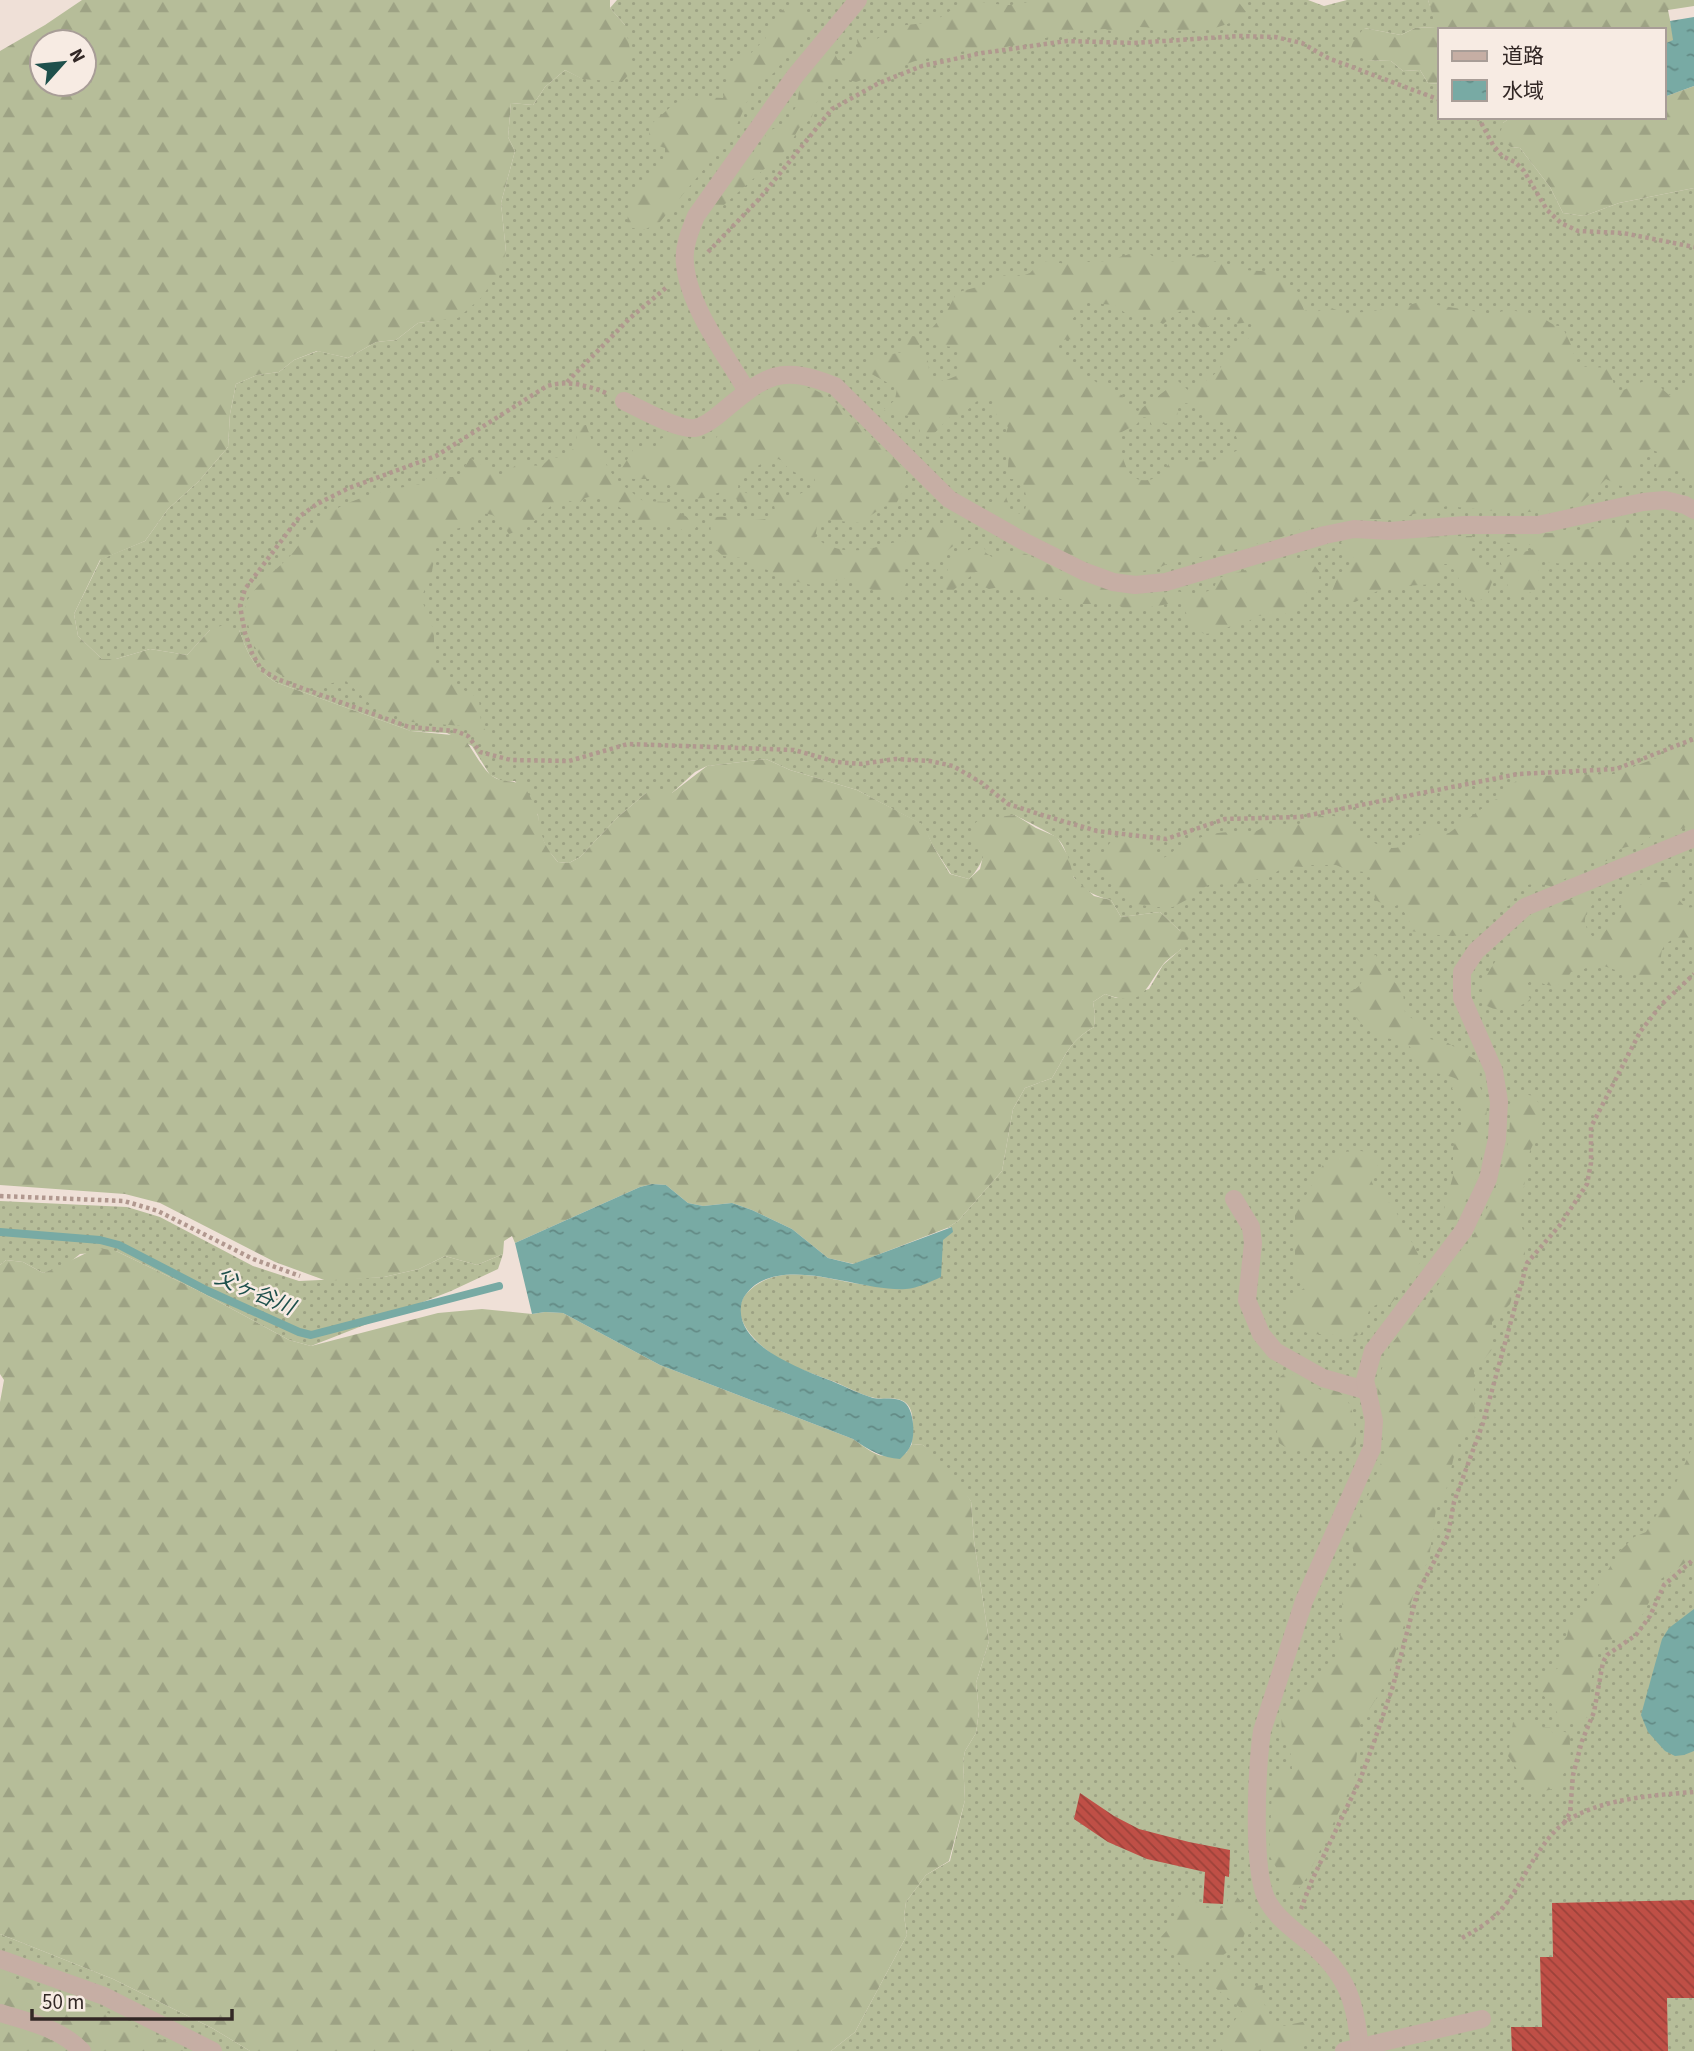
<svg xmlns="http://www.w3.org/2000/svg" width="1694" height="2051" font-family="'Source Sans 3','Noto Sans JP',sans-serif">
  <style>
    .grass { fill: url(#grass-dots) }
    .forest { fill: url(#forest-firs); fill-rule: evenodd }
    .water { fill: url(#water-ripples) }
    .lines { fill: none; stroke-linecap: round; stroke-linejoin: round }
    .stream { stroke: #78aaa4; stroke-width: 8 }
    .building { fill: url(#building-back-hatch) }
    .path { stroke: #b1988f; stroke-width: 4.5; stroke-dasharray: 3.5 3.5; stroke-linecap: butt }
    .minor { stroke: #c6aea4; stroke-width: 18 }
    .labels { text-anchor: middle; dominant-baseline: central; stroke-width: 5; stroke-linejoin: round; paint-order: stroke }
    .water-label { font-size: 21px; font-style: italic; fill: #1e504c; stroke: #f7ebe3 }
  </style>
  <defs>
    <pattern id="grass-dots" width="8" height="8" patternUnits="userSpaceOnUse" patternTransform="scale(1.75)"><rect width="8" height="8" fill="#b6bd99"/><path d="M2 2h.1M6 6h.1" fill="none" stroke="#9da284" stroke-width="1.8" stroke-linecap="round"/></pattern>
    <pattern id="forest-firs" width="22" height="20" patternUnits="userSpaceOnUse" patternTransform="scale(1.75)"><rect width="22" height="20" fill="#b6bd99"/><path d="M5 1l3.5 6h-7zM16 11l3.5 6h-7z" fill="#9da284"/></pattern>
    <pattern id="water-ripples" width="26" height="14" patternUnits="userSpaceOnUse" patternTransform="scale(1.75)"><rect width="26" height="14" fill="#78aaa4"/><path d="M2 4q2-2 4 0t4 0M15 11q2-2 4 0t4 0" fill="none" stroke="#638a85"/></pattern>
    <pattern id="building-back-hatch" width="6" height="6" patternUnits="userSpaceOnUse" patternTransform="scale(1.75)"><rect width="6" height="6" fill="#bf4f46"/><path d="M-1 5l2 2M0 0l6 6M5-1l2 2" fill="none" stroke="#9c423a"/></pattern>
  </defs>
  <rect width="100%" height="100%" fill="#efe0d7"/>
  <!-- grass -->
  <g class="grass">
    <path d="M617,0H1308L1324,6L1347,0H1428L1437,27L1415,28L1401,35L1364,28L1367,60L1391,61L1403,71L1420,70L1428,83L1440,84V117H1511L1503,123L1511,147L1520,148L1550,187L1563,213L1584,216L1619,203L1694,188V2051H831L855,2032L907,1935L904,1916L906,1902L926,1875L950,1861L965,1800L963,1762L965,1751L976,1733L979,1711L976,1683L989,1641L974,1541L971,1501L923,1445L912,1444C912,1431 916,1412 906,1403C897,1396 885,1400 875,1398C861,1395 847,1387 835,1382C817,1375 797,1369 781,1360C761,1348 725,1317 747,1293C774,1263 820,1277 853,1283C871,1286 888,1288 906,1289L952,1227L947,1228L958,1221L1002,1171L1013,1109L1025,1088L1052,1078C1067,1054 1068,1042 1094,1027L1095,1014L1093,1002L1105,994L1116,998L1149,989L1163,965L1181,949L1180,931L1160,912L1121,917L1111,900C1098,897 1083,891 1075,879C1067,867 1069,850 1058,839C1055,835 1023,820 1015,815L998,818C989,838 985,864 969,879L951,874L933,846L923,825L857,790L790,770L766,759L707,766L695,772L672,793H646L618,817L580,857L569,863L558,862L547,849L539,830L538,815L515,781L504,782L490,775L472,746L447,733L411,731L275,682C253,667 248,654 239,630H210L187,655L150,649L116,659H102L78,636L74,614L101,559L145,541L168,509L199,481L228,447L230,414L236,384L257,375L279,372L294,360L318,351L348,358L376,342L396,340L418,323L433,321L506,252L501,203L515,151L508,137L511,103L533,105L545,87L565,70L583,79L625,25L610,8Z"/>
    <path d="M0,1201L127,1207L160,1217L253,1266L299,1281L384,1277L419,1269L445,1256L477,1265L503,1254L498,1269L451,1291L311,1346L289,1340L199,1291L116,1251L80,1254L65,1266L43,1273L23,1262L6,1260L0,1265Z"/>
    <path d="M0,1934L113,1979L212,2028L250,2051H0Z"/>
  </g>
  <!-- forest -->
  <g class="forest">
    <path d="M82,0H610V8L625,25L634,69L622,82L582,79L565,70L545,87L533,105L511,103L508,137L515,151L501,203L506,252L500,271L481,298L458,318L418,323L396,340L376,342L348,358L317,351L294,360L279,372L257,375L236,384L230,414L228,447L199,481L168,509L145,541L100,560L74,614L78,636L102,659H116L150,649L187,655L210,630L223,625L239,630C248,654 253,667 275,682L411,731L462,736C472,747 482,769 492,776C502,783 514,780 524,785C529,795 536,806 538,816C542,837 543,845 558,862L569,863L580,857L618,817L646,793H672L707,766L766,759L790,770L857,790L924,825L933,846L950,874L969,879L980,869L984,852L975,842L974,824L980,819L1015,815L1036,828L1057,837L1068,856L1074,878L1094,896L1111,900L1121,917L1160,912L1180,931L1192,933C1188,939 1184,946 1179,951C1173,956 1166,960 1162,966C1143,991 1144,1008 1105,994L1093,1002L1095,1014L1094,1027C1068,1042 1067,1054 1052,1078L1025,1088L1013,1109L1002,1171L958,1221L947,1228L854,1264L828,1258L792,1229L752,1210L732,1203L703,1206L688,1203L666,1185L652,1184L640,1187L515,1243L512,1236L504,1241L503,1254L477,1265L445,1256L419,1269L384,1277L327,1281L275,1262L160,1203L125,1194L0,1185V51L45,25ZM42,42H84V84H42Z"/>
    <path d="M967,0C987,2 1013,10 1032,0H1237L1246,12C1226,31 1192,33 1166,30C1157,29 1149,27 1139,27L1131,34L1115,33L1105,29L1076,31L1006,47L980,48L915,61L856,82L838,77L824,82L811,119L799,128L788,148L716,212L711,210L739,167L758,150L768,131L781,126L790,117L797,105L801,78L830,45L838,60L850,61L858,46L857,39L875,40L898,26L933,22Z"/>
    <path d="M1428,0H1694V6L1668,10L1674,40L1664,44V30H1440V84L1428,83L1420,70L1403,71L1391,61L1367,60L1349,53L1353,42L1364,28L1401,35L1415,28L1436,27Z"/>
    <path d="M787,5L807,12L812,25L801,36L775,72L753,88L736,127L714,157L660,222L644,230L627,227C629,194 637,181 665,164V148L649,143V126L675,103L700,97L723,98L728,77L727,72L734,64L750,54L765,39L775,18Z"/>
    <path d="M1694,86V188L1619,203L1584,216L1563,213L1550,187L1520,148L1511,147L1499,138L1503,123L1511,117H1664V97Z"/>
    <path d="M1136,252C1152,252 1150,257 1163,260C1171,262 1179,261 1187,261L1192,256L1203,254L1213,261L1244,270L1275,272L1298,292L1304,310L1316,312L1329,307L1344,313L1366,312L1406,306L1419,302L1491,314L1512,309C1523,315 1535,314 1546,320C1553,324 1554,326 1562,326L1573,349V366L1610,368L1614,385L1609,392H1619L1644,381L1659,386L1669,395C1680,391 1684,384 1694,380V489L1682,469L1658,476L1656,466L1660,453L1650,449L1640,461L1634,483L1621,486L1606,479L1581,503L1564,510L1513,513L1447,506L1393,519H1361L1325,527L1304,528L1279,538L1230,551H1215L1201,557L1178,559L1156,569L1119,574L1084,562L1004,522L996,510L995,502L1005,494L1011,511L1024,515L1027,500L1022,479H1007L1009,453L1001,449L1008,427L997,417L993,399C978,394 975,405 965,412C960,415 954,415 949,418C941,425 938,432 928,437L920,432L917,416L896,415L883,410L895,400L897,388L866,371L876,357L903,352L906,335L919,337L920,348C929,356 929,365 929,376L944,381L956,376L962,352L956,347L940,346L932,338V328L947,311L955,296L962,291L985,285L990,278L1008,275L1022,276L1030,273L1039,263L1047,261L1066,264L1075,260L1089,262L1107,261ZM1090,298L1102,304L1114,305L1128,315H1144L1163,324L1179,312L1191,309L1198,314L1196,323L1204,330L1211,324L1216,314L1227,313L1236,317L1234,323C1243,325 1250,320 1258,321C1254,336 1246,343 1231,347C1219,376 1214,374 1190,392L1178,381L1138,411L1128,408L1122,395C1096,386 1072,365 1055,344L1060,340L1074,339L1083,326L1070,322ZM1175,402C1190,402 1194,406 1206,414C1214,420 1224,423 1232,426L1241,449L1212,461L1169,463C1164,472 1159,479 1148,480C1124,484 1122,452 1118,434L1137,424L1142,417L1149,418L1152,426L1174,422L1178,413Z"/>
    <path d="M795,385L813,389L831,398L906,470V485L896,504L883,507L860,523L828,520L817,527L815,538C839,555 861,552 888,544C898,541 905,543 915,538C923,534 926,524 937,523C944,522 956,528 963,531L962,539L933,562L906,558L902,566L907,582L899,596C880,594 866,589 849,578L811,585L786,579L742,558L723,556L714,548L711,536L710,518C734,513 753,527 776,515L771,489L776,483L783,491L786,500L817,486L814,478C799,476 789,471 780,459L768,460L739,477L738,489L757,498L759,502L750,508L723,491L704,498L687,499C677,488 663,479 648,479C639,479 633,480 625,477L622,468L633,450H654L658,440C673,433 678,436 692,439C700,441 708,439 716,438C739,407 755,388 795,385Z"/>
    <path d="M586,425L591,438L592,449L602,458L616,480L643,501L667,502L677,511L692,520L696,528L686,532L671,524L655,526L640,523L619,507L597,495L585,498L578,504L564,499L552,505L528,527L509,534C500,520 495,511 478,514L467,526L448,531L436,548L432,571L421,599C425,608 431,619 433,630C437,646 427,662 442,677C452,686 467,690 479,699L481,723L494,744L483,741L462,726L412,722L372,706L346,681C335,682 320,686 309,685C279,680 256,661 250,632C248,622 243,609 247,601C259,580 281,568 295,550C307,535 307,526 326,515C344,503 369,494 390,490C411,485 428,485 446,473L449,477H459L470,458L500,475L507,473L520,461L528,465L542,466L550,458L562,457L576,447L577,426Z"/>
    <path d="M1628,523L1639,528V550C1619,567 1616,559 1594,560C1569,560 1567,568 1540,560L1538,572L1541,583L1533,592L1511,597L1500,560C1513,553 1527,553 1540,546L1501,542L1496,534L1562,533Z"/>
    <path d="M1472,536L1469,554L1485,566L1492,582L1486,598L1474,602L1467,600L1456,572L1448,564H1440L1445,575L1437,584L1386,587L1355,602L1328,601L1337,579L1357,561L1344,550L1341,542L1371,537Z"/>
    <path d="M983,544L986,553L992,557L1011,551L1026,554L1077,578L1141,596L1174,591L1195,594L1213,590L1218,578L1290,557L1312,562L1320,573L1318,586L1303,595V603L1289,613L1277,616H1257L1244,624L1231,626L1216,633L1204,634L1193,626L1180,602L1145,608L1124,609L1117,604H1072L1051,595H1022L1005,586L989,589L982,586L977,571L951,592L942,587C947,562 960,552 983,544Z"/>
    <path d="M1694,744V824L1671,833L1656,832L1638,847C1623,845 1617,850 1607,861L1590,862L1553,887C1538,882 1526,883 1513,891L1510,905C1497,911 1489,920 1478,929C1461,941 1431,934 1411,931L1409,920L1399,904L1392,908L1375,900L1372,881L1366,872L1350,871L1336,865H1312L1304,867L1286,866L1273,874L1247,883L1208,885L1190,898L1173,907H1153L1137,904L1124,894L1098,871L1091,856L1103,853L1114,837L1143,842L1152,854L1163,858C1171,855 1174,849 1181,845C1187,841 1211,834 1218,833C1240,829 1247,842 1266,824C1278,823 1291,827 1303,823C1313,820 1323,813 1334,816C1347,820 1355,830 1365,837C1391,856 1407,849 1426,827L1435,828L1444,834L1449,833L1492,801L1502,797L1508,787L1519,779L1538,776L1614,774Z"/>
    <path d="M1682,872L1683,883L1679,900L1686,908L1694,907V937C1689,938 1682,937 1677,938C1651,946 1667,966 1658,981L1644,983L1634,972H1621L1604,966L1594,964L1582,970L1571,972C1561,992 1550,986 1532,980L1525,985L1526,992L1531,1000C1514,1010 1500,1014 1483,1004C1482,995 1482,986 1486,977C1494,962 1516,930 1529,920C1544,908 1580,892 1599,895C1589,913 1575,918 1595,939L1599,938L1621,913C1620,882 1646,882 1670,882L1675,873Z"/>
    <path d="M1376,955L1383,970L1403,991L1405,1013L1426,1029L1430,1039L1448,1043L1476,1060L1480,1074L1478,1083L1487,1102L1486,1124L1479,1172L1454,1226L1447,1230L1440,1224L1453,1176V1148L1464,1117L1452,1088L1457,1079C1443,1073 1429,1074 1418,1063C1412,1057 1414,1049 1407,1044C1400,1039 1389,1040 1381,1036C1362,1028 1346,1012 1349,992C1367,986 1363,972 1365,956Z"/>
    <path d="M1524,1094L1534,1096L1541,1107L1544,1120L1530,1151L1522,1198L1519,1219L1525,1236V1255L1510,1304L1492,1322L1493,1348L1474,1372L1475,1425L1458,1439L1445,1495L1436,1509L1429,1558L1414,1593L1386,1683L1360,1724L1354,1781L1306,1879L1297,1890L1285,1894L1276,1867L1269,1855L1272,1790L1278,1771L1292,1769L1291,1755L1282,1734L1281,1714L1313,1687L1322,1669L1336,1656L1342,1627V1596L1351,1584L1357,1560L1350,1541L1385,1453L1377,1406L1378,1379L1390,1346L1460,1257L1482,1220L1499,1180L1509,1138L1511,1102Z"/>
    <path d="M1361,1151L1366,1152L1378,1163L1376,1172L1371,1180L1375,1189L1393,1206L1420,1258L1418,1270L1390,1305L1378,1304L1370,1308L1361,1334C1351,1338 1344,1337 1334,1335C1324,1333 1315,1336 1305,1332C1277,1322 1284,1300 1306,1287L1297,1272L1295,1262V1215L1324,1163L1339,1152Z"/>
    <path d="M99,1248L116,1251L199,1291L289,1340L311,1346L438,1313L482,1309L532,1314L545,1312L563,1313L660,1365L853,1439C875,1454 880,1461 906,1453L912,1444L923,1445L948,1468L971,1501L974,1541L989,1641L976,1683L979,1711L976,1733L965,1751L963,1762L965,1800L949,1861L926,1875L906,1902L904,1916L907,1935L855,2032L831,2051H250L212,2028L113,1979L0,1934V1402L4,1380L0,1374V1265L6,1260L23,1262L43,1273C63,1266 79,1255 99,1248Z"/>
    <path d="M1287,1371L1321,1390L1332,1387C1355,1399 1354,1420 1356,1444L1349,1451L1339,1448L1290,1450L1279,1443L1277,1432L1281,1403L1279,1378Z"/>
    <path d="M1694,1444L1693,1552L1685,1563L1661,1579L1632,1635L1604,1641C1590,1664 1591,1691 1588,1717L1574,1724L1561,1720L1553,1705L1540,1692L1542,1679L1561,1666L1564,1653L1560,1645L1567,1636L1571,1617L1582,1609L1593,1594L1620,1551L1634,1537L1646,1532L1676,1483Z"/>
    <path d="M1529,1721L1541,1727H1550L1553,1734L1562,1731L1571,1734C1568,1743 1572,1749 1570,1758C1568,1768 1561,1776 1559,1786C1527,1802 1524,1777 1508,1756L1513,1722Z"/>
    <path d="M1192,1894L1199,1907L1220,1909L1227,1906L1228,1896L1235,1895L1253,1914V1920L1247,1926L1242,1942L1219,1958L1200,1959L1195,1968L1181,1966L1174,1952L1164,1948L1161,1937L1177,1919C1176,1909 1179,1903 1185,1895Z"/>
    <path d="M1226,1966L1231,1968L1233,1978L1240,1988L1263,1985C1260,2004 1268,2012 1278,2027L1307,2021L1312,2030L1307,2044L1295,2051H1210L1243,2010L1209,1983Z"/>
    <path d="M0,1973L94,2006L184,2051H98L49,2020L0,2004Z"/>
    <path d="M0,2020L44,2036L69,2051H0Z"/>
  </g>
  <!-- water -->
  <g class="water">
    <path d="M1694,17V86L1664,97V44L1673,40L1670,21Z"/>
    <path d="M652,1184L666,1185L688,1203L703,1206L732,1203L752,1210L792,1229L828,1258L853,1264L952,1227L953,1232L943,1240L941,1277C930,1282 918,1288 906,1289C861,1292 795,1258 755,1285C748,1291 742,1297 741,1306C736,1347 804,1370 834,1382C846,1387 860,1394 873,1398C883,1400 895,1396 904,1402C914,1409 916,1436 910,1447C908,1451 904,1455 900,1459C882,1458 869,1450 853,1439L660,1365L563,1313L545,1312L532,1314L515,1243L640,1187Z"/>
    <path d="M1694,1609V1751L1684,1755L1675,1756L1665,1751L1648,1732L1641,1715L1662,1639L1669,1628Z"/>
  </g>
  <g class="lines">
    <!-- stream -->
    <path class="stream" d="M0,1232L100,1240L119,1245L208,1291L299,1332L311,1335L499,1286"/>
  </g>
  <!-- building -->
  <g class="building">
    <path d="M1080,1793L1114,1816L1139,1829L1189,1842L1230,1850L1229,1877L1225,1876L1223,1904L1203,1903L1205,1872L1147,1859L1108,1842L1074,1819Z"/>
    <path d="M1694,1900V1998H1667L1668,2051H1512L1511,2027H1542L1540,1957H1553L1552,1903Z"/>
  </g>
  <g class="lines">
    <!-- path -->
    <g class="path">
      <path d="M1478,117L1493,145L1502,156L1515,162L1524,171L1547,210L1561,223L1578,231L1623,233L1694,247"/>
      <path d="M708,252L760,198L832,109L879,83L922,66L982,53L1067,41L1134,43L1239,36L1275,37L1302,43L1328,58L1440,100"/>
      <path d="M567,382L630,318L667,287"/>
      <path d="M606,393C587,385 567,380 547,386L436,456L349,488L317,504L300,516L245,589L240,606L245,633L252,653L261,669L277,679L409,727L456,731L468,736L480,752L511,760L569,761L628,744L794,750L837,762L861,764L896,759L930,761L953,766L982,783L1008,804L1042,815L1097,831L1166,839L1225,819L1300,817L1518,774L1616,769L1694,739"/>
      <path d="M0,1196L124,1201L158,1211L253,1259L300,1276"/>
      <path d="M1564,1823L1570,1813L1573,1775L1582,1741L1594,1712L1603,1662L1607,1655L1636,1635L1650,1616L1664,1585L1694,1559"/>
      <path d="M1301,1909L1312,1880L1360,1780L1374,1742L1393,1686L1417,1594L1448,1535L1454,1502L1483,1423L1527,1263L1560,1225L1587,1184L1591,1163V1127L1640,1032L1661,1005L1694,974"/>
      <path d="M1462,1938C1476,1930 1490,1922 1501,1910C1524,1883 1536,1845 1564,1823C1596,1799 1655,1795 1694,1792"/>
    </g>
    <!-- minor -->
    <g class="minor">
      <path d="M747,391C725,354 689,307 685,264C683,247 690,231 696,216L795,76L858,0"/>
      <path d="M624,401C641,409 677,430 695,428C705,426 715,418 723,411C766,375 780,364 835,386L949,499L1023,541L1083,571L1113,582L1135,585L1166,582L1325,535L1354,529L1390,531L1465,525H1538L1643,502L1665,500L1685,505L1694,510"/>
      <path d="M1234,1199L1251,1227L1253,1243L1247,1300L1261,1334L1275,1351L1323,1378L1368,1391"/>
      <path d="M0,1959L104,1996L213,2051"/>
      <path d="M0,2013C28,2021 61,2029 82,2051"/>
      <path d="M1344,2051L1482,2019"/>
      <path d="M1360,2051C1356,2002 1348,1976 1310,1943C1295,1931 1278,1919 1268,1902C1251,1872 1257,1767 1262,1731L1304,1601L1372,1448L1374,1421L1365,1380L1373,1351L1464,1230L1488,1179L1497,1139L1499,1102L1494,1071L1462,998V972L1476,951L1525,907L1694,838"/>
    </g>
  </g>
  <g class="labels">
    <!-- water labels -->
    <g class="water-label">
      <text transform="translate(255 1292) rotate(23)">父ヶ谷川</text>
    </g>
  </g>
  <!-- legend -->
  <rect x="1438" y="28" width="228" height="91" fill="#f7ebe3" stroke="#a89d97" stroke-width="2"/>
  <rect x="1452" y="51" width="35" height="10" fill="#c6aea4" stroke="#a89d97" stroke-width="2"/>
  <text x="1502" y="63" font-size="21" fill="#322725">道路</text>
  <rect x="1452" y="80" width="35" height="21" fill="url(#water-ripples)" stroke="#a89d97" stroke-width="2"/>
  <text x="1502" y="98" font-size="21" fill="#322725">水域</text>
  <!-- north arrow -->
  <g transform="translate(63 63) rotate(63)"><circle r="33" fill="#f7ebe3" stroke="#a89d97" stroke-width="2"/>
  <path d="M0-5L12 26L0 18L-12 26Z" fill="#1e504c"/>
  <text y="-10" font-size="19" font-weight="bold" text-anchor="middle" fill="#322725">N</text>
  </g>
  <!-- scale -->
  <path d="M32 2009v10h200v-10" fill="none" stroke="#322725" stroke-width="3.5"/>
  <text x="42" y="2009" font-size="21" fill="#322725" stroke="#f7ebe3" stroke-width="5" paint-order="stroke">50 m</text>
</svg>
